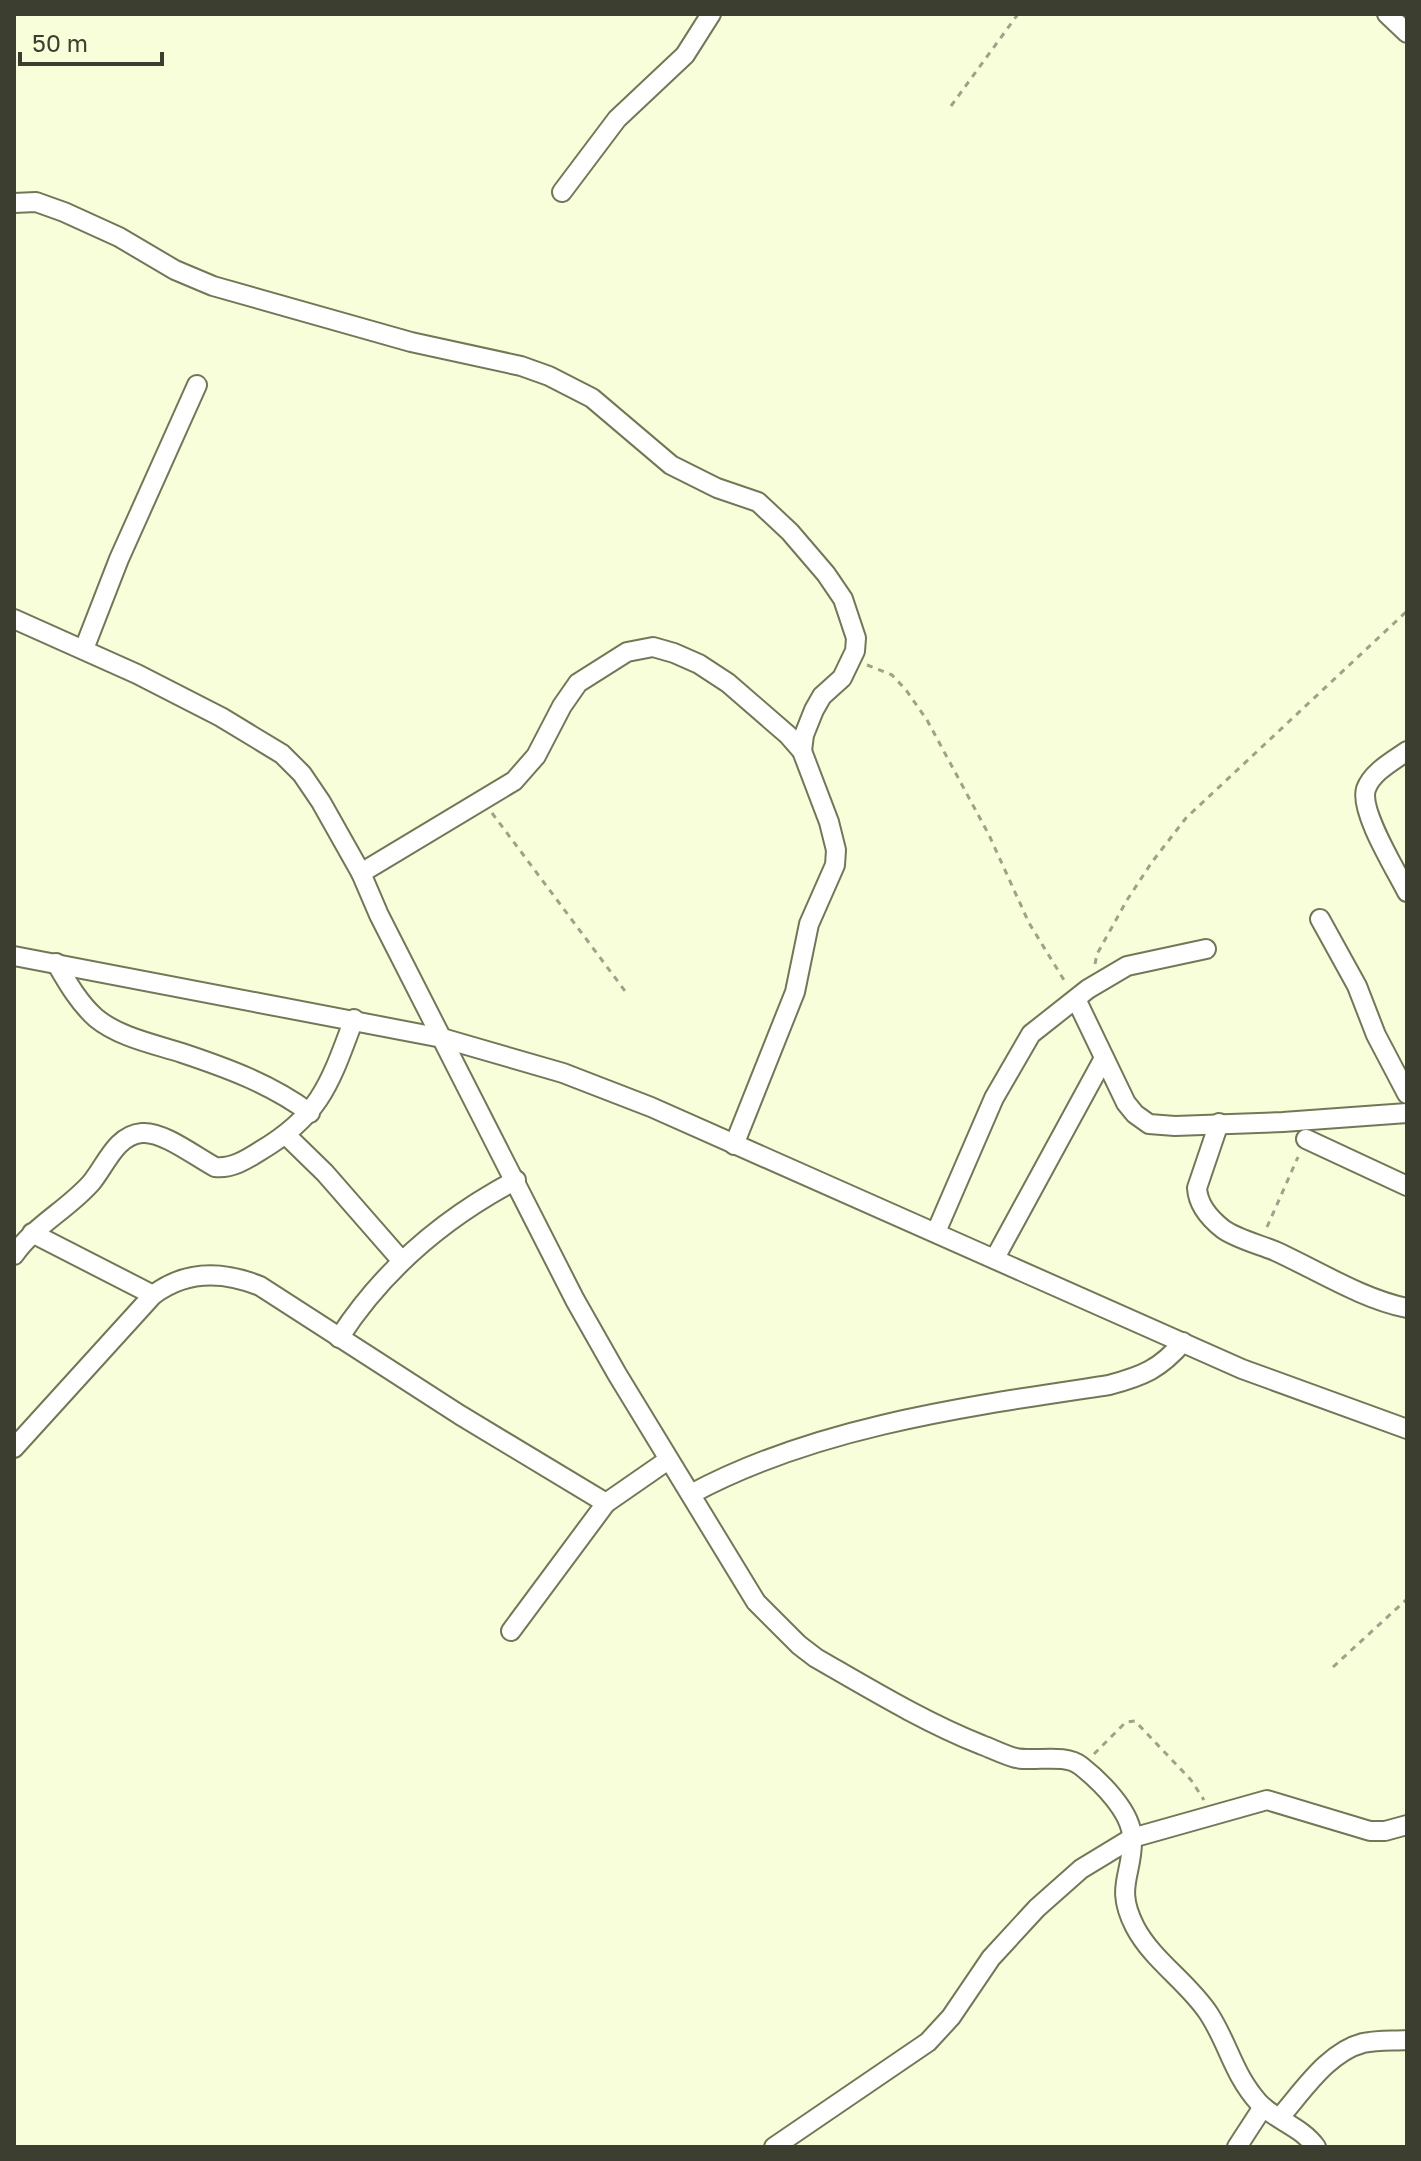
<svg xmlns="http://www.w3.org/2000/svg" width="1421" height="2161" font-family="'Golos Text',sans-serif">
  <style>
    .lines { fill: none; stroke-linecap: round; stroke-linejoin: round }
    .minor-casing { stroke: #727757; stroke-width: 22 }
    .path { stroke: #9da288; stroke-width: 3; stroke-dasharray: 6 6; stroke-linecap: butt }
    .minor { stroke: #fff; stroke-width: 18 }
  </style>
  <rect width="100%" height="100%" fill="#f8feda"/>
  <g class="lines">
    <defs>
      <g id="minor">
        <path d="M1387,14L1407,33"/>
        <path d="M562,192L617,119L685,55L711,14"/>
        <path d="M14,203L36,202L64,212L119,237L175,270L213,286L411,342L521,366L549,376L592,398L671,465L717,488L758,502L790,532L826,574L843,599L856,638L855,651L842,678L822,696L814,710L804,735L802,751"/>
        <path d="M14,619L137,674L221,717L282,754L302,774L321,802L361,873L379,915L575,1300L617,1374L756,1602L799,1645L816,1658C870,1689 924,1722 982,1745C993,1749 1004,1755 1016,1758C1035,1762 1065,1753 1081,1766C1100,1781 1132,1812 1132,1838C1133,1876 1114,1886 1135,1927C1153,1961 1188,1982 1209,2014C1229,2045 1233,2074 1259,2103C1275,2120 1302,2127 1316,2147"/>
        <path d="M84,649L119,559L197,385"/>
        <path d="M1407,751C1393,761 1372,772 1366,789C1359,811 1396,870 1407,892"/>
        <path d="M361,873L514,781L536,756L562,706L578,683L627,652L653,647L674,653L699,664L728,683L788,735L802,751L829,822L836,850L835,865L809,924L795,992L734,1145"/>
        <path d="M1320,919L1357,986L1376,1035L1407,1094"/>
        <path d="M14,956L442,1038L563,1073L651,1107L1242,1369L1407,1429"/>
        <path d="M56,963C67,982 79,1003 96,1018C119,1037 154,1044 182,1053C227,1068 271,1084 310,1113"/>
        <path d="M1076,999L1126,1103L1135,1114L1149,1124L1175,1126L1283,1122L1407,1113"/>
        <path d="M1219,1123L1197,1188C1198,1205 1209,1218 1223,1229C1237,1239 1258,1244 1275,1251C1317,1270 1362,1299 1407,1308"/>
        <path d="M286,1135L325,1173L401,1260"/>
        <path d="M1306,1139L1407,1186"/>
        <path d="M936,1232L994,1098L1031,1034L1088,989L1127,966L1206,949"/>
        <path d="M32,1233L153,1295"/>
        <path d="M14,1255C35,1225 67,1210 91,1183C106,1165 116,1135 142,1133C163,1131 196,1157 215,1167C231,1169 246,1160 260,1151C321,1115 330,1083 354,1019"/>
        <path d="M995,1258L1104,1058"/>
        <path d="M339,1338C383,1270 444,1218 516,1180"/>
        <path d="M14,1448L153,1295C186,1270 223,1271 260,1286L460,1415L606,1503"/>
        <path d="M691,1494C817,1426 970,1406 1109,1385C1143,1376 1160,1369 1183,1342"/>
        <path d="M511,1631L606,1503L668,1460"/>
        <path d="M1280,2117C1303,2091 1328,2052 1363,2043C1378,2040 1392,2041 1407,2040"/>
        <path d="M774,2147L928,2042L951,2017L991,1958L1037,1908L1081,1869L1132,1838L1267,1800L1370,1831H1385L1407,1825"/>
        <path d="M1237,2147L1263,2107"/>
      </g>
    </defs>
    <!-- minor casing -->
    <use href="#minor" class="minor-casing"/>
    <!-- path -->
    <g class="path">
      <path d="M951,106L1018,14"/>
      <path d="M867,665L892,675L906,690L927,720L989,835L1029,923L1067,985"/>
      <path d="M492,813L628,995"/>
      <path d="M1095,964L1097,954L1127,900L1152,862L1186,818L1407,611"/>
      <path d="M1267,1227L1298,1157"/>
      <path d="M1333,1667L1407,1599"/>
      <path d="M1094,1754L1126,1722L1135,1721L1191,1780L1204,1800"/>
    </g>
    <!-- minor -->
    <use href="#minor" class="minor"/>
  </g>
  <!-- border -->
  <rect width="1421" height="2161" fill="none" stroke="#3c3f30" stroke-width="32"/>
  <!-- scale -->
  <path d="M20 52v12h142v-12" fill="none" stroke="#3c3f30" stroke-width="4"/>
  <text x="32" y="52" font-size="24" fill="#3c3f30" stroke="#f8feda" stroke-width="6" paint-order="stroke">50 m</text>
</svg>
